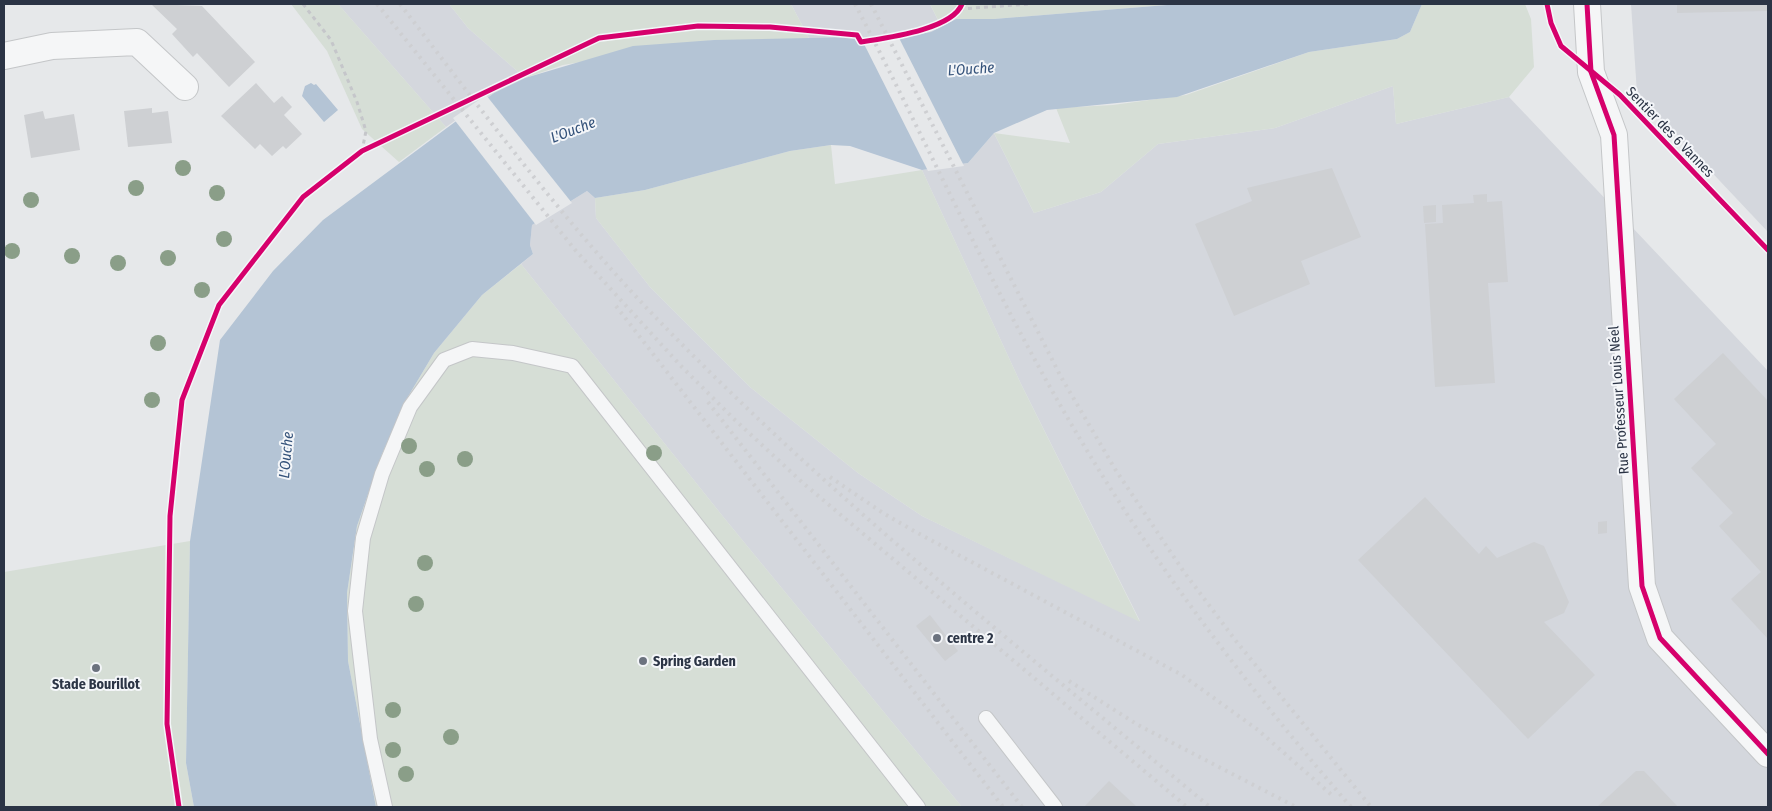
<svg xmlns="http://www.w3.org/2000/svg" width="1772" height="811" font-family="'Fira Sans Condensed',sans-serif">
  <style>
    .built { fill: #d4d7dd }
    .green { fill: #d6ded6 }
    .water { fill: #b4c4d5 }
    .pier { fill: #e6e8ea }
    .building { fill: #ced0d3 }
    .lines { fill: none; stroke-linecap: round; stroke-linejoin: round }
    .lane-casing { stroke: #c4c6c8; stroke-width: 16 }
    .street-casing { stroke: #c4c6c8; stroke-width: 28 }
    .path { stroke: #c5c6ca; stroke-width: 3; stroke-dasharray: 4 4; stroke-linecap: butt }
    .lane { stroke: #f5f6f7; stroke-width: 14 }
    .street { stroke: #f5f6f7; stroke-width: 26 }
    .rail { stroke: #cecfd2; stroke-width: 4; stroke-dasharray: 2.5 5; stroke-linecap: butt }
    .cycleway-casing { stroke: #f4f6f9; stroke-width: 8 }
    .cycleway { stroke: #d6006c; stroke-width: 5 }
    .tree { fill: #8a9e88 }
    .poi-dot { fill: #6c737f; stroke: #f4f6f9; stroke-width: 2 }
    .labels { text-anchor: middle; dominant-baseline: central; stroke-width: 4; stroke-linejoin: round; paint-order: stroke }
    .street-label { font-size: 14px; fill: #2b3445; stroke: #f4f6f9 }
    .poi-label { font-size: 14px; font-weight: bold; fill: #2b3445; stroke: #f4f6f9; text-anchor: start }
    .water-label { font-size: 15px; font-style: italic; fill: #34527a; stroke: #f4f6f9 }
  </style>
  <rect width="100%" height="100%" fill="#e6e8ea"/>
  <!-- built -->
  <g class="built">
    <path d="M338,4H449L468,28L525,78L494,93L446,127Z"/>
    <path d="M791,4H930L941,26L931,32L866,43H860L856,37L810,40Z"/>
    <path d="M1631,4H1768V232L1637,93Z"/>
    <path d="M1393,86L1396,124L1509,97L1768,371V807H962L725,519L521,264L533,254L530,245L532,225L587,191L595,198L596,218L650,287L750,387L858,473L922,516L1140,621L1021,384L922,170L968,163L994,133L1034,213L1101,192L1158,144L1275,128Z"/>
  </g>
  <!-- green -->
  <g class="green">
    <path d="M291,4H338L446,127L399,162L362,129L327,51Z"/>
    <path d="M449,4H791L810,40H714L563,65L525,78L468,28Z"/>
    <path d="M930,4H1179L994,19H956L941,26Z"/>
    <path d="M1422,4H1525L1531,19L1534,67L1509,97L1396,124L1393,86L1275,128L1158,144L1101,192L1034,213L994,133L1070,143L1056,108L1113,105L1186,95L1309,52L1397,39L1410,32Z"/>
    <path d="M831,145L835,184L922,170L1021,384L1140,622L922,516L858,473L750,387L650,287L596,218L595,198L645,190L790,151Z"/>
    <path d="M521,264L725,519L962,807H376L348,661L347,593L357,526L382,454L406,400L434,353L482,295Z"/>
    <path d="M190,541L186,763L194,807H4V572Z"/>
  </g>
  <!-- water -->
  <g class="water">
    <path d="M1179,4H1422L1410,32L1397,39L1309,52L1177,97L1047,110L994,133L968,163L922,170L850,146L831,145L790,151L645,190L595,198L587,191L532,225L530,245L533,254L482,295L434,353L406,400L382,454L357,526L347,593L348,661L376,807H194L186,763L190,541L220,340L273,271L323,220L494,93L525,78L633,46L714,40L857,37L860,43H866L931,32L956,19H994Z"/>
    <path d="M311,83L314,85L316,84L338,110L324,122L302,96L305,86Z"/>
  </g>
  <!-- pier -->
  <g class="pier">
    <path d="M898,36L964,166L928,171L862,40Z"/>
    <path d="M486,95L572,203L536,225L453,118Z"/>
  </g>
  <!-- building -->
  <g class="building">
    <path d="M151,4L202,6L255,62L229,87L197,53L193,57L172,34L177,29Z"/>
    <path d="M1677,4H1768V11L1677,13Z"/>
    <path d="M256,83L274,103L282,96L292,107L284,115L302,134L286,149L283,146L272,156L260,144L255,149L221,116Z"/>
    <path d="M152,108V113L168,111L172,143L128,147L124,111Z"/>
    <path d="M43,111L45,119L74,114L80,150L31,158L24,115Z"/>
    <path d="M1332,168L1361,237L1301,261L1310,284L1234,316L1195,224L1252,201L1247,188Z"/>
    <path d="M1487,194V202L1502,201L1508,282L1488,283L1495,383L1435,387L1425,224L1443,223L1442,205L1474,203L1473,195Z"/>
    <path d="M1436,205V222L1424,223L1423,206Z"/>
    <path d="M1723,353L1768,401V639L1731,599L1761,572L1719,526L1733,513L1691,468L1716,444L1674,399Z"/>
    <path d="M1425,497L1479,554L1486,546L1497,558L1534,542L1544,546L1569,602L1564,613L1544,622L1595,675L1528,739L1358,560Z"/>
    <path d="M1607,521V533L1598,534V522Z"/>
    <path d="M930,615L958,651L945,661L916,626Z"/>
    <path d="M1636,771H1644L1678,807H1597Z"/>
    <path d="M1109,781L1137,807H1084Z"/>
  </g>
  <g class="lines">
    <defs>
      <g id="lane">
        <path d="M986,718L1055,807"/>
        <path d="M385,807L370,739L355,611L363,538L382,474L410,407L444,360L472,349L513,353L572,366L918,807"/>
      </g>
      <g id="street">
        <path d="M1587,4L1591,72L1614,135L1642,586L1660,638L1768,754"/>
        <path d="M4,56L52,46L137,42L185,87"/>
      </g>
    </defs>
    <!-- lane casing -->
    <use href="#lane" class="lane-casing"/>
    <!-- street casing -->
    <use href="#street" class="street-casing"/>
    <!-- path -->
    <g class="path">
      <path d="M303,4L331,40L357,102L366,131L362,151"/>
      <path d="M960,9L1030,4"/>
    </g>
    <!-- lane -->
    <use href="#lane" class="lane"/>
    <!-- street -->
    <use href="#street" class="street"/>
    <!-- rail -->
    <g class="rail">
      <path d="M377,4L576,251L681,366L734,419L803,483L1187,807"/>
      <path d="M400,4C484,113 566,225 662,324C832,499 1023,651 1210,807"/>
      <path d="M855,4C928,144 992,290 1073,427C1152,562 1249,689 1351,807"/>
      <path d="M871,4L1061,377L1115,469L1184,572L1236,641L1371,807"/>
      <path d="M616,306L1003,807"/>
      <path d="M708,402L1022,807"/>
      <path d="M830,477L883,513L914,531L1182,675L1258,730L1334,797"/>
      <path d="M1069,681L1138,725L1296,807"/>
    </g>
    <defs>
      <g id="cycleway">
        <path d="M1547,4L1551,23L1561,46L1620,95L1768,250"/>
        <path d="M1587,4L1591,72L1614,135L1642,586L1660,638L1768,754"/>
        <path d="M179,807L167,724L170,516L182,400L219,305L303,197L362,151L599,38L698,26L770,27L857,35L861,42C885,38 952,30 962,4"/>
      </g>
    </defs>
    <!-- cycleway casing -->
    <use href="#cycleway" class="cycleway-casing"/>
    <!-- cycleway -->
    <use href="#cycleway" class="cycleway"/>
  </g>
  <!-- trees -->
  <g class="tree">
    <circle cx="183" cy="168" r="8"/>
    <circle cx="136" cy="188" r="8"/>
    <circle cx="217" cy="193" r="8"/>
    <circle cx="31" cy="200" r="8"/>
    <circle cx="224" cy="239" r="8"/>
    <circle cx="12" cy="251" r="8"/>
    <circle cx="72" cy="256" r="8"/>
    <circle cx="168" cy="258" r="8"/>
    <circle cx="118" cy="263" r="8"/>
    <circle cx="202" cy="290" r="8"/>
    <circle cx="158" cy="343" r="8"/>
    <circle cx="152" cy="400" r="8"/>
    <circle cx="409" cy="446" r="8"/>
    <circle cx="654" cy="453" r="8"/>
    <circle cx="465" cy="459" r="8"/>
    <circle cx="427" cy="469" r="8"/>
    <circle cx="425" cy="563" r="8"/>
    <circle cx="416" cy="604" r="8"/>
    <circle cx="393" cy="710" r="8"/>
    <circle cx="451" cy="737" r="8"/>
    <circle cx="393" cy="750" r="8"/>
    <circle cx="406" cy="774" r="8"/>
  </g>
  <!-- markers -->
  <g class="poi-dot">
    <circle cx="937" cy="638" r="5"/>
    <circle cx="643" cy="661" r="5"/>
    <circle cx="96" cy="668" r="5"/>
  </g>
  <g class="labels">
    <!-- street labels -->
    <g class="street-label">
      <text transform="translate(1670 132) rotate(46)">Sentier des 6 Vannes</text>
      <text transform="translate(1619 400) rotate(-94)">Rue Professeur Louis Néel</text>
    </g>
    <!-- poi labels -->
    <g class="poi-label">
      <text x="947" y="638">centre 2</text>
      <text x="653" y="661">Spring Garden</text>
      <text x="96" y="684" text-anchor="middle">Stade Bourillot</text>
    </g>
    <!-- water labels -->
    <g class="water-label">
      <text transform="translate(971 69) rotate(-4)">L'Ouche</text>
      <text transform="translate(573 130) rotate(-21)">L'Ouche</text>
      <text transform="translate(286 455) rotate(-85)">L'Ouche</text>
    </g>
  </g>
  <!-- border -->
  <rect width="1772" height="811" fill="none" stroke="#2b3445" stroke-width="10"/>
</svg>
